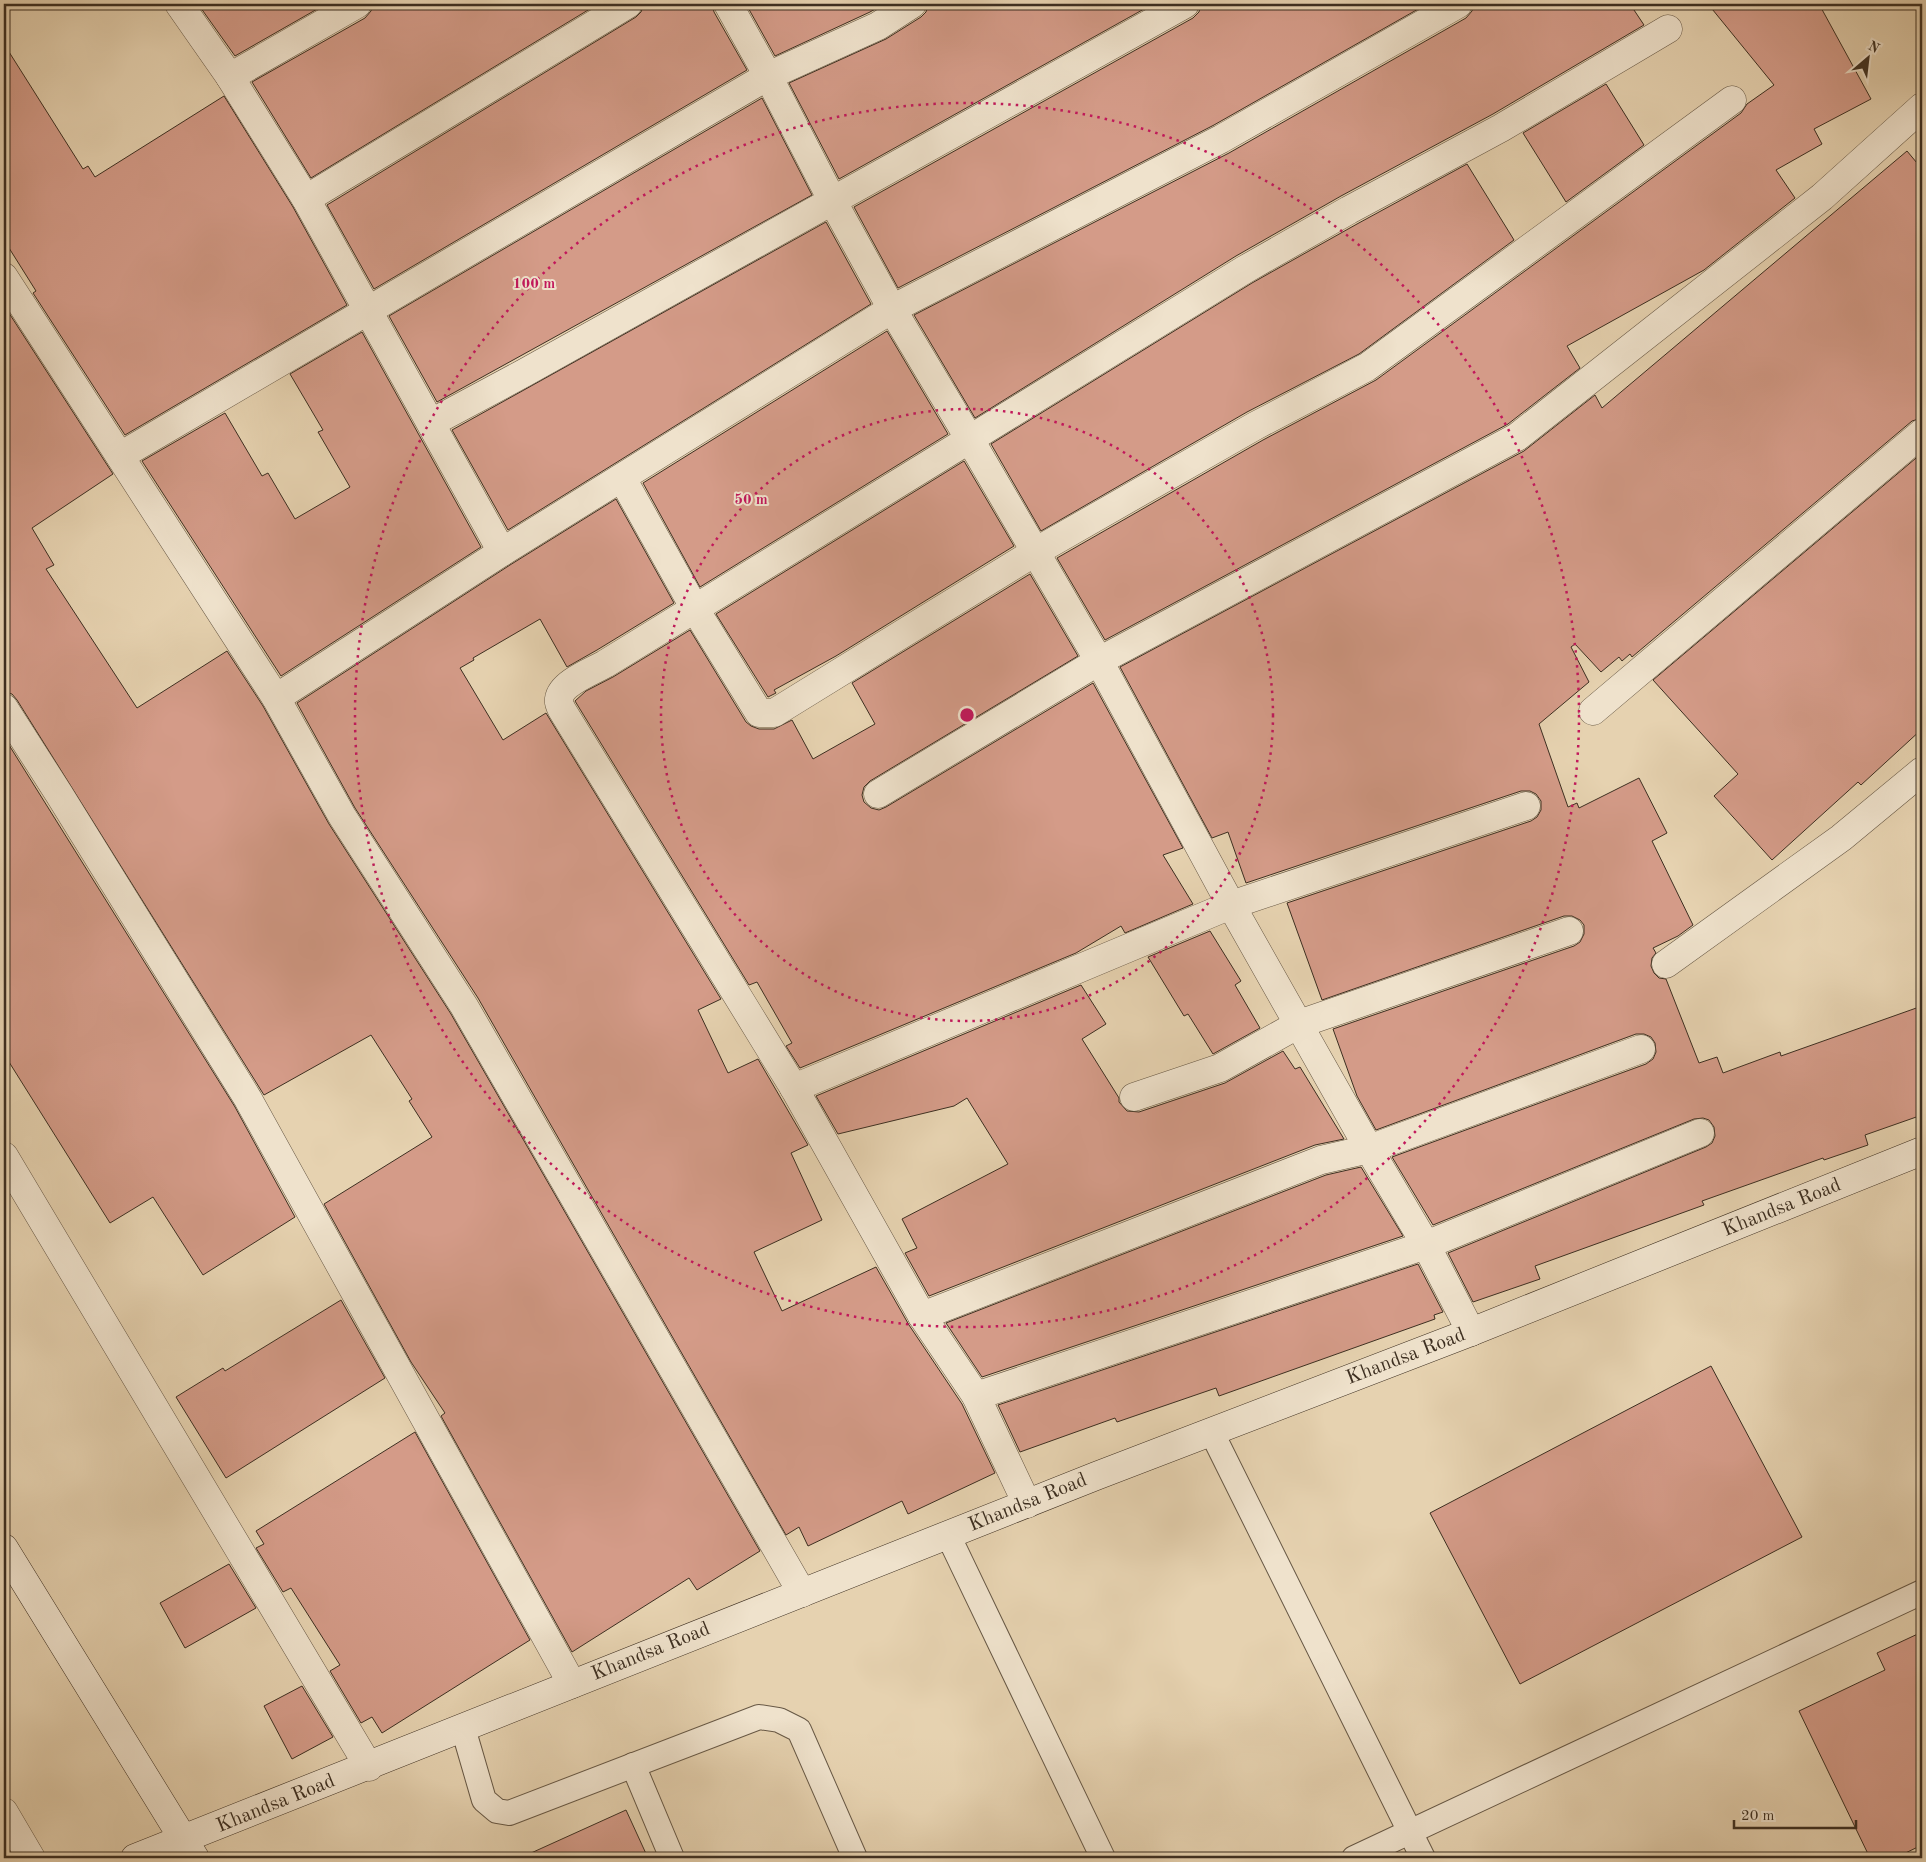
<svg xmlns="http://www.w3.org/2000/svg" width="1926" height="1862" font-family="'Old Standard TT',serif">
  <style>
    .building { fill: #d49b88; stroke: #3d2f21 }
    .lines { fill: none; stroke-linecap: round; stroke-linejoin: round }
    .lane-casing { stroke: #675845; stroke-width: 26 }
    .street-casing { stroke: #675845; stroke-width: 29 }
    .secondary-casing { stroke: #3d2f21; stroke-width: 29 }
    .lane { stroke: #efe2cc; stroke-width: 24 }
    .street { stroke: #efe2cc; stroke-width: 28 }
    .secondary { stroke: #efe2cc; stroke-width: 28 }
    .ring { fill: none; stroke: #c2185b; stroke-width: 2.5; stroke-dasharray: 2.5 5 }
    .labels { text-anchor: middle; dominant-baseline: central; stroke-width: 4; stroke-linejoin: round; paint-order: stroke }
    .street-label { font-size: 20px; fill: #3d2f21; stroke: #efe2cc }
    .centre { fill: #c2185b; stroke: #efe2cc; stroke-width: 2.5 }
    .ring-label { font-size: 15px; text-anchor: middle; font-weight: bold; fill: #c2185b; stroke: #efe2cc; stroke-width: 4; stroke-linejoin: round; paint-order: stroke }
  </style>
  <rect width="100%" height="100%" fill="#e6d2b0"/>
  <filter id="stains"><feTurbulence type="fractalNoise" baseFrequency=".004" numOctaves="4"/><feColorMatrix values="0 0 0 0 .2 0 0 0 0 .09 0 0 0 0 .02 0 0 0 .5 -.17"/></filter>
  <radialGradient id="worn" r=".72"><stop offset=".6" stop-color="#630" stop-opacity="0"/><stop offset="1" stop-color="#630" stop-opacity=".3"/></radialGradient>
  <!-- building -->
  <g class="building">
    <path d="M198,4H326L235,56Z"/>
    <path d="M373,4H598L311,178L252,82L365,18L371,11Z"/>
    <path d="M644,4H712L714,12L747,70L374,289L327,205L636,17L641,12Z"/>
    <path d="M746,4H884L870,12L775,56Z"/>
    <path d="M928,4H1153L839,179L789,83L886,39L921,17L926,12Z"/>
    <path d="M1201,4H1427L1214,125L898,288L854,207L1193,18L1199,12Z"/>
    <path d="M1474,4H1630L1644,25L1493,114L1341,196L1236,256L975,418L914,315L1229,153L1466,18L1472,11Z"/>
    <path d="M1708,4H1819L1871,99L1814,129L1822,144L1776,170L1795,198L1704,270L1567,346L1580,368L1508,424L1105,640L1057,558L1263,440L1376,380L1741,113L1747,104L1774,85Z"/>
    <path d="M4,44L83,169L88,166L95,177L224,96L293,207L347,305L125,435L33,293L36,291L4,240Z"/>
    <path d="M1606,84L1644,145L1566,202L1523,133Z"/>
    <path d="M762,98L812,195L437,402L389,316Z"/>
    <path d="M1907,151L1922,169V418L1912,421L1632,657L1630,654L1622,661L1619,657L1601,672L1575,644L1571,647L1589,682L1539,724L1568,807L1577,803L1579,808L1639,778L1667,833L1652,841L1693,925L1678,936L1653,948L1656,953L1652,958L1651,966L1654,973L1659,978L1666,979L1699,1063L1717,1057L1723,1073L1780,1052L1781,1056L1922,1006V1115L1865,1135L1868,1145L1824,1160L1823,1158L1702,1201L1704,1205L1535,1266L1540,1279L1473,1302L1448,1253L1706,1147L1712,1143L1715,1136L1714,1127L1709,1120L1703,1118L1694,1119L1433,1225L1392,1157L1646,1064L1653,1059L1656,1052L1655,1043L1651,1037L1644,1034H1636L1376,1130L1357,1096L1333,1029L1574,946L1580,942L1584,934V925L1580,920L1572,916H1564L1322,1000L1287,903L1531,821L1537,817L1541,810V801L1536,794L1530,791H1521L1246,883L1228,832L1212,838L1120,667L1524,451L1595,395L1602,408Z"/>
    <path d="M1467,164L1514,240L1359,354L1247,412L1041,531L991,444L1252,283L1357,224Z"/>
    <path d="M826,222L871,304L508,530L452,430Z"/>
    <path d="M7,310L113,474L32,528L54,565L46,569L137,708L227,651L263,706L329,824L451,1014L760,1551L697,1590L689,1578L572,1652L441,1416L445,1413L411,1362L324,1204L432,1137L409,1101L412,1099L371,1035L264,1095L17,700L12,694L4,692V312Z"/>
    <path d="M887,331L948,434L700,587L643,483Z"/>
    <path d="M362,332L481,547L281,676L142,461L225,413L262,476L268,473L295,519L350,487L318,432L323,430L290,374Z"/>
    <path d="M1922,453V729L1861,785L1858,782L1772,860L1714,796L1738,774L1653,680Z"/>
    <path d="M964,461L1014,546L836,656L774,690L776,693L768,697L716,614Z"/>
    <path d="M616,499L674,603L597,650L567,667L540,619L473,658L474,660L460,668L503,740L546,713L721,999L698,1010L728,1073L758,1059L808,1145L791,1153L822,1220L754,1252L782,1311L876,1267L909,1325L962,1404L995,1473L908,1514L902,1501L808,1546L799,1527L786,1535L478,998L355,808L297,703L510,565Z"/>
    <path d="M1030,574L1078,656L870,781L864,787L862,795L864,802L871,808L879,810L886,807L1093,683L1183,848L1163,855L1193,904L1125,933L1121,926L1076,953L800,1068L786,1046L792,1043L757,982L749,985L575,701L586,691L613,677L690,630L746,722L751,726L759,729H774L792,720L813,759L875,724L852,683Z"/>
    <path d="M4,737L235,1107L295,1217L203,1275L153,1197L110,1223L4,1054Z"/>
    <path d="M1210,931L1241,981L1235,985L1260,1028L1213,1054L1188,1014L1184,1016L1148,957Z"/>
    <path d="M1081,985L1106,1024L1082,1039L1119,1098V1102L1127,1111L1139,1112L1225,1083L1283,1051L1295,1069L1300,1067L1344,1139L1315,1145L929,1296L905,1253L917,1248L902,1219L1008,1164L967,1098L954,1106L838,1134L816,1096Z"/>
    <path d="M1361,1167L1403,1236L982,1377L946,1323L1326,1175Z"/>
    <path d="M1418,1264L1443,1312L1434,1315L1435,1319L1219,1396L1216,1388L1117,1422L1115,1418L1020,1452L998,1405Z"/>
    <path d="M341,1300L385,1378L226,1478L176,1397L223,1368L225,1371Z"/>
    <path d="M1711,1366L1802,1537L1520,1684L1430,1513Z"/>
    <path d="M415,1432L530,1640L382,1733L372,1717L361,1723L330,1671L340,1665L291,1588L283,1592L256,1548L264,1544L256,1531Z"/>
    <path d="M229,1564L256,1608L185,1648L160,1603Z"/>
    <path d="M1922,1632V1845L1895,1858H1870L1799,1711L1885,1670L1877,1653Z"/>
    <path d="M302,1686L333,1737L292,1759L264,1706Z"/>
    <path d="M626,1810L648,1858H520Z"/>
  </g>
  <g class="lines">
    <defs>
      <g id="lane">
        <path d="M1211,1431L1423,1858"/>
        <path d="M948,1535L1103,1858"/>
        <path d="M463,1728L484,1800L497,1811L509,1813L759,1717L779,1720L799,1730L855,1858"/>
        <path d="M633,1765L672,1858"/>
        <path d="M1354,1858L1922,1592"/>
      </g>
      <g id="street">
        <path d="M179,4L230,77L306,199L502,552"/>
        <path d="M728,4L768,76L832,200L892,309L969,438L1099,661L1231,905L1369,1149L1426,1245L1471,1332"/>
        <path d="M230,77L357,4"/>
        <path d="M306,199L628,4"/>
        <path d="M4,277L276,698L342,816L464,1006L802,1593"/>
        <path d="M431,423L524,373L1185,4"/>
        <path d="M120,456L768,76L878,26L912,4"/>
        <path d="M622,478L695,609L759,713H774L1035,552L1255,426L1367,367L1732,100"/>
        <path d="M276,698L502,552L892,309L1221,139L1458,4"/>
        <path d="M4,708L59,794L248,1099L572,1684"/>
        <path d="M1593,711L1922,433"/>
        <path d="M878,794L1099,661L1517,437L1822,197L1922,107"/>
        <path d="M1666,964L1841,838L1922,771"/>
        <path d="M794,1088L1231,905L1526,806"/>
        <path d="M1134,1097L1220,1068L1299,1024L1569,931"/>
        <path d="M4,1156L369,1767"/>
        <path d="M922,1316L1321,1160L1369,1149L1641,1049"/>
        <path d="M976,1396L1426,1245L1700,1133"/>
        <path d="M1027,1504L976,1396L922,1316L794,1088L562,710C560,706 558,703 559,699C561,683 593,671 605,664L1244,270L1349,210L1501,128L1668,29"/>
        <path d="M4,1812L31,1858"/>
      </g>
      <g id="secondary">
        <path d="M4,1548L195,1858"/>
        <path d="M135,1858L1096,1476L1471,1332L1922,1151"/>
      </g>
    </defs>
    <!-- lane casing -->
    <use href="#lane" class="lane-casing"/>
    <!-- street casing -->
    <use href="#street" class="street-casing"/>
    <!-- secondary casing -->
    <use href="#secondary" class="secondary-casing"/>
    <!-- lane -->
    <use href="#lane" class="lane"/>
    <!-- street -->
    <use href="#street" class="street"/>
    <!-- secondary -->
    <use href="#secondary" class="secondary"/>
  </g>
  <!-- distance rings -->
  <g class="ring">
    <circle cx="967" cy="715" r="306"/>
    <circle cx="967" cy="715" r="612"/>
  </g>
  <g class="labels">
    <!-- street labels -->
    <g class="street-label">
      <text transform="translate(1782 1208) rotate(-22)">Khandsa Road</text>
      <text transform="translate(1406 1357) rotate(-21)">Khandsa Road</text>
      <text transform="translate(1028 1503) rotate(-22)">Khandsa Road</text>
      <text transform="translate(651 1652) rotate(-22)">Khandsa Road</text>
      <text transform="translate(276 1804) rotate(-22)">Khandsa Road</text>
    </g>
  </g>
  <circle cx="967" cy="715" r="8" class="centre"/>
  <g class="ring-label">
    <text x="534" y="288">100 m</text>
    <text x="751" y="504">50 m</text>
  </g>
  <!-- margin -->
  <rect width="1926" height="1862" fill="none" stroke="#e6d2b0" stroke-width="20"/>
  <rect x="5" y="5" width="1916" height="1852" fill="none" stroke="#3d2f21" stroke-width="2.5"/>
  <rect x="10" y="10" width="1906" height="1842" fill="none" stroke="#3d2f21"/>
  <!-- north arrow -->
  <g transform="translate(1868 58) rotate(28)" stroke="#efe2cc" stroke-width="4" paint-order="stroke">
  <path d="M0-4L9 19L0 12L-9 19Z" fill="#3d2f21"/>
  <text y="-8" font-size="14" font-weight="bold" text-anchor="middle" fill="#3d2f21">N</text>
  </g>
  <!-- scale -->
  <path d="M1734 1820v8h122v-8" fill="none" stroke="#3d2f21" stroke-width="2.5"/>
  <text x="1741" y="1820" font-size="15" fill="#3d2f21" stroke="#efe2cc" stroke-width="4" paint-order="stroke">20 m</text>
  <rect width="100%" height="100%" filter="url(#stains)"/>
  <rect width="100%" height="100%" fill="url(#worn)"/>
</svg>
